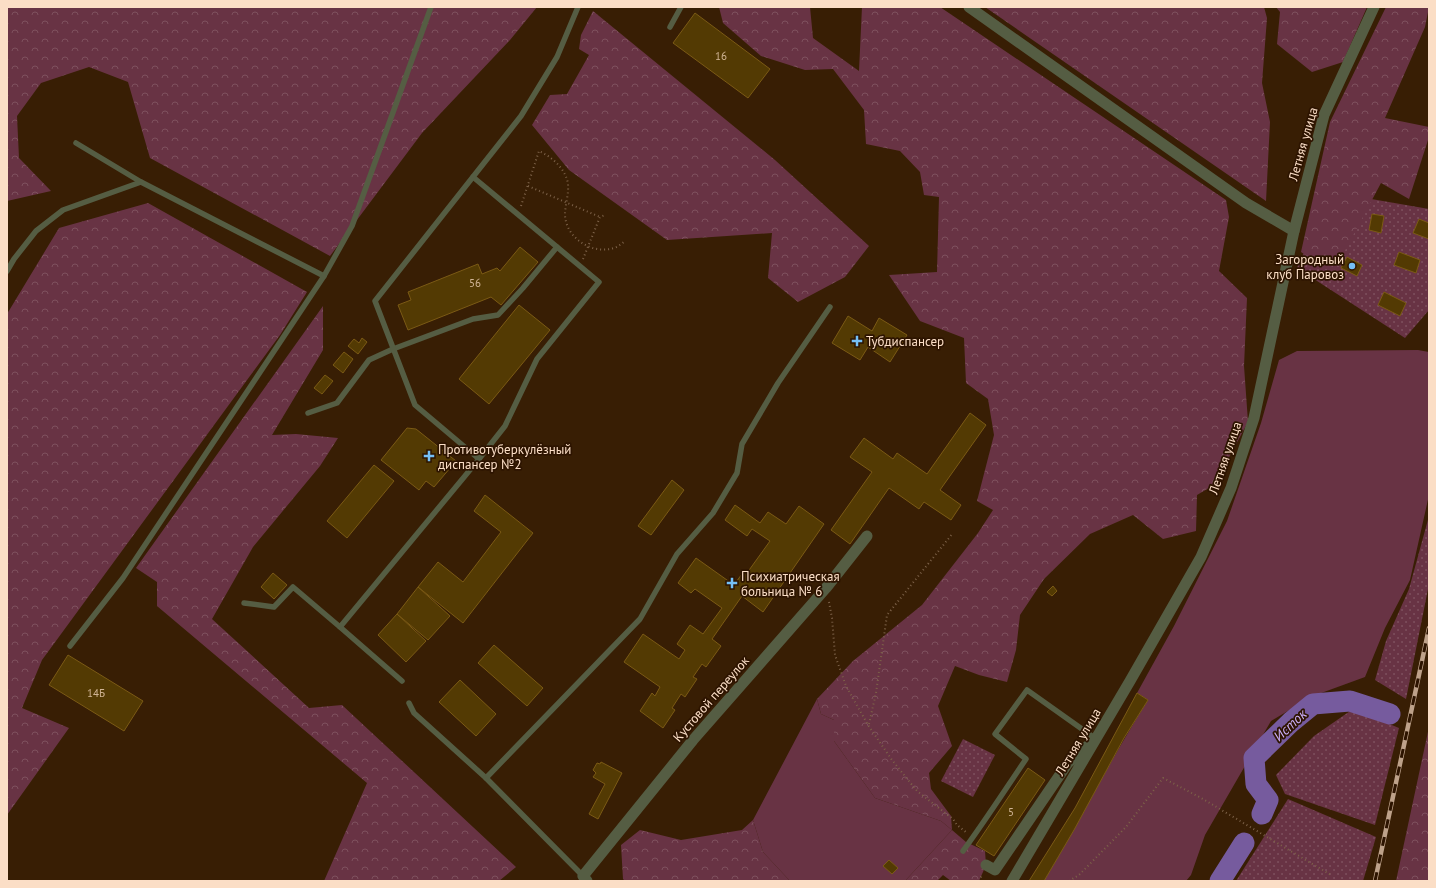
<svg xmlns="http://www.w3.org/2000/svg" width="1436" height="888" font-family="'PT Sans',sans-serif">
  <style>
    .grass { fill: url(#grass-dots) }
    .forest { fill: url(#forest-crowns) }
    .garden { fill: #683344 }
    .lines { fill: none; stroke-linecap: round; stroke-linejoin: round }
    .river { stroke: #765b9e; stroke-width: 21 }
    .building { fill: #533a03; stroke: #7b5a15 }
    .path { stroke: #7d6249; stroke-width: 2; stroke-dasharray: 1 3; stroke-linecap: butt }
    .lane { stroke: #555d43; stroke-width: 5.5 }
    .street { stroke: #555d43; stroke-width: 11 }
    .rail-casing { stroke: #bea28a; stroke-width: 4.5 }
    .rail { stroke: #2d1400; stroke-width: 3; stroke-dasharray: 9; stroke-linecap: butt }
    .poi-dot { fill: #75c0f6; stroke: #2d1400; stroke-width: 1.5 }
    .labels { text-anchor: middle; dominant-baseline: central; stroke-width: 3.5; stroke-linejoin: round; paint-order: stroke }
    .number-label { font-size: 11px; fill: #d1b595 }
    .street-label { font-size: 13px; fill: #fbdec6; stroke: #2d1400 }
    .poi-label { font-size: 13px; fill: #fbdec6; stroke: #2d1400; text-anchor: start }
    .water-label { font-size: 14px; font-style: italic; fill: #ccb0fb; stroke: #2d1400 }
  </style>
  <defs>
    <pattern id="grass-dots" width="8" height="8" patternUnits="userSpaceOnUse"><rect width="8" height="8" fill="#683344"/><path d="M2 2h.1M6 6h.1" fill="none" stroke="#7e505e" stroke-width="1.8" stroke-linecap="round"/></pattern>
    <pattern id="forest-crowns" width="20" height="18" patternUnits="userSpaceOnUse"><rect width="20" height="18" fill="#683344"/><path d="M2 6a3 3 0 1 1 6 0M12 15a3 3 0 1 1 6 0" fill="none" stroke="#7e505e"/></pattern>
  </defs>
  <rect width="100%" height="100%" fill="#381e04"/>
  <!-- grass -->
  <g class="grass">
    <path d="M1331,192L1429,209V310L1405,338L1297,268Z"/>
    <path d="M1429,516V584L1406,699L1375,680L1386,641L1409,589Z"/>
    <path d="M1353,709L1399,728L1375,825L1285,794L1276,775L1314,736Z"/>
    <path d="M963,739L995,755L973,797L941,781Z"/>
    <path d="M1288,799L1376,837L1363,881H1236Z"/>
  </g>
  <!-- forest -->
  <g class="forest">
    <path d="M7,7H537L510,40L422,133L330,256L150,158L128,82L89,67L41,83L17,116L19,158L51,191L7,201Z"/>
    <path d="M719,7H810L813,38L859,71L862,7H940L1226,200L1229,217L1219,271L1247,298L1244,366L1248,422L1214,485L1197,495L1196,531L1163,539L1133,515L1090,534L1044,579L1020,615L1016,650L1007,682L979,675L955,666L938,706L952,746L929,773L931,789L951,816L952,830L966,842L985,851L986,865L979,881H951L943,875L937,881H905L952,830L941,821L875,798L834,741V720L821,714L817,699L853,661L922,605L978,533L993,510L977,501L994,435L988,399L966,383L964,338L920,321L889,275L937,272L939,197L924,195L920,172L900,151L866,144L864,110L833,69L805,70L761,56L723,23Z"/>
    <path d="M985,7H1264L1267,18L1262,83L1270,122L1266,201Z"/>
    <path d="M1276,7H1367L1343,62L1312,72L1277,44L1280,12Z"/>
    <path d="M1386,7H1429L1425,27L1385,118L1429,127V137L1409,199L1381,183L1333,273L1301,252L1330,122Z"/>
    <path d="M593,11L775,160L869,246L845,277L798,302L768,278L772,233L667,240L569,170L532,125L550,95L567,94L589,55L579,49L581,35Z"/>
    <path d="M148,203L307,292L280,335L42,660L22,708L69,728L7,815V314L59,228Z"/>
    <path d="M323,306V350L272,435L296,434L338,438L320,466L253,547L212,619L309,708L342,705L516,867L499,881H324L367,783L157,606V582L136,568Z"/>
    <path d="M1429,727V881H1396Z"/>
    <path d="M753,820L763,852L790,881H625L623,879L621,845L640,830L681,840L742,830Z"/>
  </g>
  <!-- garden -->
  <g class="garden">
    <path d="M1418,350L1429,352V495L1410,580L1385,628L1365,677L1313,696L1271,721L1205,835L1191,875L1186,881H1044C1079,821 1111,759 1148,700L1137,693L1174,626L1227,521L1261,423L1279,360L1297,351Z"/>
    <path d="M817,699L821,714L834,720V741L875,798L941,821L952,830L905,881H790L763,852L753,820Z"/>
  </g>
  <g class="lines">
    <!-- river -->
    <g class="river">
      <path d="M1262,814L1268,800L1256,784L1254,758L1291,722L1313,704L1350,701L1390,714"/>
      <path d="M1220,881L1244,843"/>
    </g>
  </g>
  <!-- building -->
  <g class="building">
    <path d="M695,13L770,69L748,98L673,43Z"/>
    <path d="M1372,214L1384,216L1381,233L1369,230Z"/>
    <path d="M1419,219L1429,223V239L1413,233Z"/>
    <path d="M520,247L538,262L501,305L491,297L408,330L398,305L411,300L408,292L478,264L482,274L497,268L500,271Z"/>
    <path d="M1399,252L1420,260L1416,273L1394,265Z"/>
    <path d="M1347,257L1362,265L1357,276L1341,268Z"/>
    <path d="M1384,292L1406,303L1400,316L1378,305Z"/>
    <path d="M519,305L550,330L489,404L459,379Z"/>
    <path d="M848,316L872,331L879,318L907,335L890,362L868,347L860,360L832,343Z"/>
    <path d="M362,338L367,342L358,354L348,346L354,339L359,343Z"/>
    <path d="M344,352L353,359L343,373L333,365Z"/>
    <path d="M325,375L333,381L322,394L314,388Z"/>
    <path d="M970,413L986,425L940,490L961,505L951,520L924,502L919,509L889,488L850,544L831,530L872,472L850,457L864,438L893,459L897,453L927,474Z"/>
    <path d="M407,428L416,429L456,461L434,487L426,481L419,490L381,460Z"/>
    <path d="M374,465L394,481L347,538L327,521Z"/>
    <path d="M672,480L684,490L651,535L638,526Z"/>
    <path d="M485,495L533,533L463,623L418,587L438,562L463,582L501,532L474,511Z"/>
    <path d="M735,505L760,523L768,512L786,524L799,506L824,524L763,612L742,596L712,639L721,646L706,667L702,664L693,677L697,679L685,697L681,694L672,708L675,710L663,728L640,711L652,693L655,696L660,687L624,662L643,634L679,659L685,650L677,644L690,625L703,634L722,608L695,589L691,593L678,583L696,558L734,585L744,571L747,573L770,541L752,529L747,536L725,520Z"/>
    <path d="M273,573L287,585L274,599L261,587Z"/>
    <path d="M1053,586L1057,591L1052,596L1047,592Z"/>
    <path d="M418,587L450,616L428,640L397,614Z"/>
    <path d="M397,614L426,641L406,662L378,635Z"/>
    <path d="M494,645L543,688L527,706L478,663Z"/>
    <path d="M68,655L143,701L124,731L49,685Z"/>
    <path d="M460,680L496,714L476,736L439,702Z"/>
    <path d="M1137,693L1148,700L1124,738L1074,830L1044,881H1029L1075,808Z"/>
    <path d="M601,762L622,773L598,819L589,814L605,784L593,777L596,773L593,770L597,763L600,764Z"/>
    <path d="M1028,768L1045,780L994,856L976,845Z"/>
    <path d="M889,860L898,868L892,874L883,866Z"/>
  </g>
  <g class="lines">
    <!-- path -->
    <g class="path">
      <path d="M528,186L600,217"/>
      <path d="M521,206L539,151C552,157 566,169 568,184C569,194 565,205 565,215C566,238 592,255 614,248C618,247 621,244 624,242"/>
      <path d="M583,259L600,217L605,215"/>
      <path d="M829,602L832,618L835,655L846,686L868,725L892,760L917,791L953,819L957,825L967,833"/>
      <path d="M869,724L876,693L887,615L953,533"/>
      <path d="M979,881L982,875"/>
      <path d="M1069,881L1079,875L1126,827L1163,778L1203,799L1331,875"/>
    </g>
    <!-- lane -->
    <g class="lane">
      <path d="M670,27L681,7"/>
      <path d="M76,143L141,182"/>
      <path d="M473,177L599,282L537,359L505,426L479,459"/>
      <path d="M7,271L14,259L36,231L63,210L141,182L324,276"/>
      <path d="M308,413L337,403L369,360L393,349L473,319L498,315L523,288L557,247"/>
      <path d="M244,603L274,607L293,587L340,627"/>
      <path d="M70,646L123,578L324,276L352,226L431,7"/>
      <path d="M402,681L340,627L479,459L415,405L375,301L521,116L557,57L578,7"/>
      <path d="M409,703L414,713L486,778"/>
      <path d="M963,851C985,821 1005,790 1026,759L995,734L1027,690L1096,739"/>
      <path d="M583,876L486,778L640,619L677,554L713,513L737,473L742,444L778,383L830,307"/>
    </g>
    <!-- street -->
    <g class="street">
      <path d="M969,7L1246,203L1294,231"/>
      <path d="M986,865L995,870L1068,763L1089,745"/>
      <path d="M587,881L583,876L693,740L826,588L867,536"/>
      <path d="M1012,881L1130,681L1201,557L1231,488L1254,418L1294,231L1324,115L1374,7"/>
    </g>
    <defs>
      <path id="rail" d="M1375,881L1429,628"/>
    </defs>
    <!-- rail casing -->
    <use href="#rail" class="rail-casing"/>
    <!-- rail -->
    <use href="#rail" class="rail"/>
  </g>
  <!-- markers -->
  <g class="poi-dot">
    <circle cx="1352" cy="266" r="4"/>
    <path d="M855 335h4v4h4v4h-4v4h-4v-4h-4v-4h4z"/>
    <path d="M427 450h4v4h4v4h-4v4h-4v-4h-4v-4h4z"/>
    <path d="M730 577h4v4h4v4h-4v4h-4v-4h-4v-4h4z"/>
  </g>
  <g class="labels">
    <!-- number labels -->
    <g class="number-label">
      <text x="721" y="56">16</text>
      <text x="475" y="283">56</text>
      <text x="96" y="693">14Б</text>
      <text x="1011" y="812">5</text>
    </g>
    <!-- street labels -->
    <g class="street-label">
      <text transform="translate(1303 144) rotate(-74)">Летняя улица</text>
      <text transform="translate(1225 458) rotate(-71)">Летняя улица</text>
      <text transform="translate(711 699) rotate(-49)">Кустовой переулок</text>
      <text transform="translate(1078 742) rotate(-59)">Летняя улица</text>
    </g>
    <!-- poi labels -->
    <g class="poi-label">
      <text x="1344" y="259" text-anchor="end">Загородный<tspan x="1344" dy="15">клуб Паровоз</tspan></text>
      <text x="866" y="341">Тубдиспансер</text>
      <text x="438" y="449">Противотуберкулёзный<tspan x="438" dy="15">диспансер №2</tspan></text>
      <text x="741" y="576">Психиатрическая<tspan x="741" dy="15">больница № 6</tspan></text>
    </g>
    <!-- water labels -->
    <g class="water-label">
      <text transform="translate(1290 725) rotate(-43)">Исток</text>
    </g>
  </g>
  <!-- border -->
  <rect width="1436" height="888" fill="none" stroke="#fbdec6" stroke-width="16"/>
</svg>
